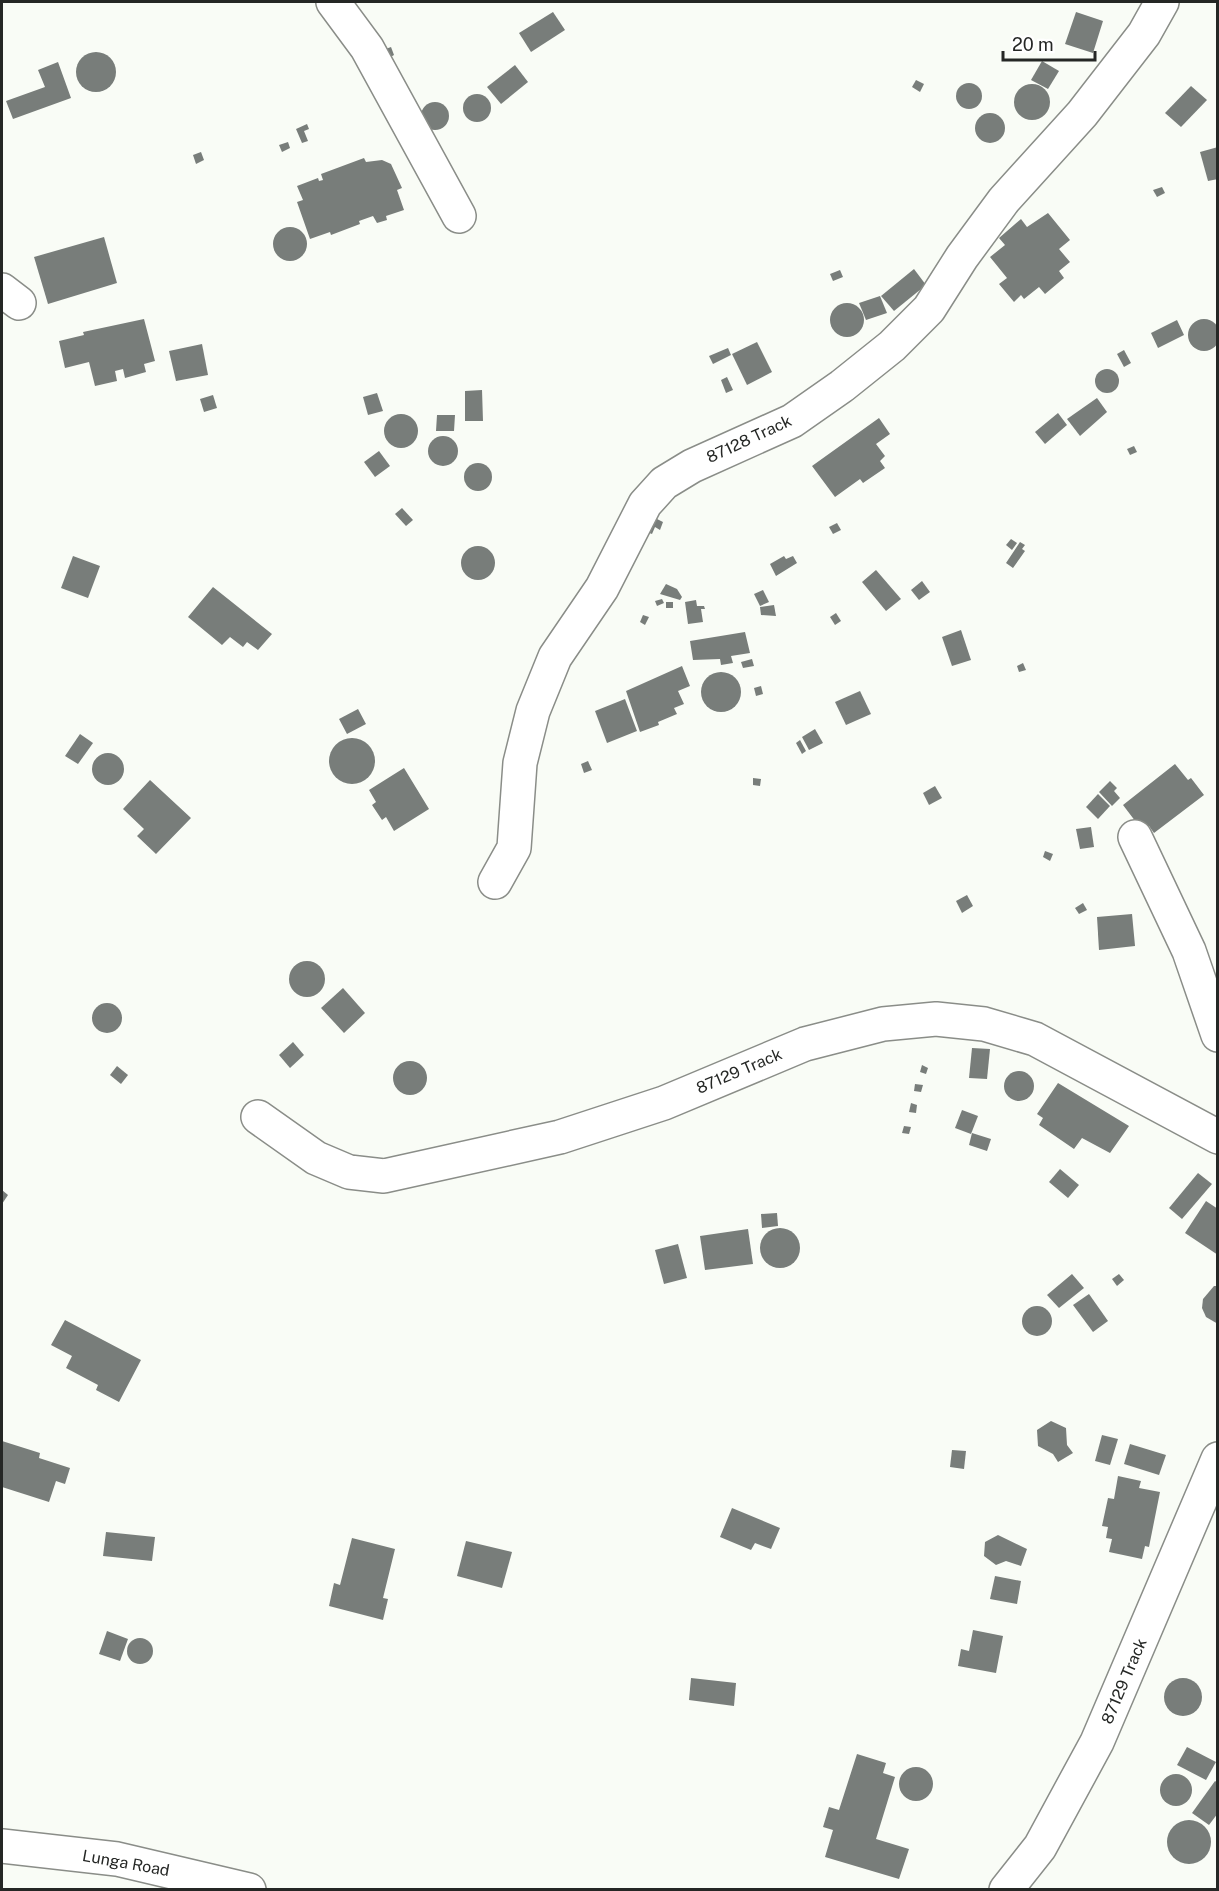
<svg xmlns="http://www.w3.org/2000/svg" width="1219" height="1891" font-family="'Public Sans',sans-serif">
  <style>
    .building { fill: #787d7a }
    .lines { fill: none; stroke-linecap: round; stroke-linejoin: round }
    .minor-casing { stroke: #8a8d88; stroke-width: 36 }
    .tertiary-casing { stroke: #8a8d88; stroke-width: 36 }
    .minor { stroke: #fff; stroke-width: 33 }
    .tertiary { stroke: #fff; stroke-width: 33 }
    .labels { text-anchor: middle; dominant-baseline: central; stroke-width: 5; stroke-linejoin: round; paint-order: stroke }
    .street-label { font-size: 16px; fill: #252725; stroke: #fff }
  </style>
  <rect width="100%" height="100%" fill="#f9fcf6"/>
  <!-- building -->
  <g class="building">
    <path d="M553,12L565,30L531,52L519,33Z"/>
    <path d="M1076,12L1103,21L1093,53L1065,44Z"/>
    <path d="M391,47L394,55L387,59L383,50Z"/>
    <circle cx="96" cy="72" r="20"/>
    <path d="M1042,61L1059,71L1048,89L1031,80Z"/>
    <path d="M58,62L71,98L13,119L6,101L45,87L38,70Z"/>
    <path d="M515,65L528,82L501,104L487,87Z"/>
    <path d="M916,80L924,84L920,92L912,87Z"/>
    <circle cx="969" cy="96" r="13"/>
    <circle cx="1032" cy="102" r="18"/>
    <path d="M1191,86L1207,100L1181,127L1165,113Z"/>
    <circle cx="477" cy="108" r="14"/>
    <circle cx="435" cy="116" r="14"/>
    <circle cx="990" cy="128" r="15"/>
    <path d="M307,124L309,129L304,131L308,141L302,143L296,129Z"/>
    <path d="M288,142L290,148L282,152L279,145Z"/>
    <path d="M1218,147V179L1208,181L1200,152Z"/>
    <path d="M201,152L204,160L196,164L193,155Z"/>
    <path d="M364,158L366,162L382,160L391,164L402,188L397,190L404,210L386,216L387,220L377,223L373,216L359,221L360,224L331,235L330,232L310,239L297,202L303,200L297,186L318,178L319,181L323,180L321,174Z"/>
    <path d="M1162,187L1165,193L1157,197L1153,190Z"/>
    <path d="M1048,213L1070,240L1059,249L1070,262L1059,271L1064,278L1045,294L1039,287L1024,299L1021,295L1014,302L999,284L1007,278L990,257L1005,245L999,238L1021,219L1027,227Z"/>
    <circle cx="290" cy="244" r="17"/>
    <path d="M104,237L117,283L48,304L34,257Z"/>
    <path d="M914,269L926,285L894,311L881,296Z"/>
    <path d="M840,270L843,277L833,281L830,274Z"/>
    <path d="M880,296L887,313L866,320L859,303Z"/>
    <circle cx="847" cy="320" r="17"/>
    <path d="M144,319L155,361L144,364L146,372L125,378L123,369L115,371L117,381L95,386L89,362L65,368L59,341L84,335L83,332Z"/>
    <circle cx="1204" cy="335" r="16"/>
    <path d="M1177,320L1184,335L1158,348L1151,333Z"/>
    <path d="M757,342L772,372L747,385L732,354Z"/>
    <path d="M202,344L208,375L176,381L169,351Z"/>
    <path d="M728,348L731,355L713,364L709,356Z"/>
    <path d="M1124,350L1131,363L1124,367L1117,354Z"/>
    <circle cx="1107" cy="381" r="12"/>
    <path d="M727,377L733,390L726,393L721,380Z"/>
    <path d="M482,390L483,421H465V391Z"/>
    <path d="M377,393L383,411L368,415L363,397Z"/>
    <path d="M213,395L217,408L204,412L200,399Z"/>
    <path d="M1097,398L1107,412L1080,436L1067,419Z"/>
    <path d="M1058,413L1067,425L1045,444L1035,432Z"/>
    <circle cx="401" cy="431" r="17"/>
    <path d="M437,415H455L454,431H436Z"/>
    <path d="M879,418L890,434L876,444L885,456L880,461L885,468L863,483L860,479L835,497L812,466Z"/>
    <circle cx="443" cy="451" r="15"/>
    <path d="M1134,446L1137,452L1130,455L1127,449Z"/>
    <path d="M379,451L390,466L375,477L364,462Z"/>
    <circle cx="478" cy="477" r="14"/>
    <path d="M402,508L413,520L406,526L395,514Z"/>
    <path d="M653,517L663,522L660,530L655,527L652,534L647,532Z"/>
    <path d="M837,523L841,530L833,534L829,527Z"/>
    <path d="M1011,539L1017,543L1012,550L1006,545Z"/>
    <path d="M1020,542L1025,545L1022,549L1025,551L1013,568L1006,563Z"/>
    <circle cx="478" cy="563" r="17"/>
    <path d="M73,556L100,566L88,598L61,588Z"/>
    <path d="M784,556L786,559L793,556L797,563L776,576L770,564Z"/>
    <path d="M876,570L901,599L886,611L862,582Z"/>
    <path d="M922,581L930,592L919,600L911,590Z"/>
    <path d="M666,584L677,589L682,597L680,600L660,594Z"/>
    <path d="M213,587L272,634L258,650L247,642L243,647L230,637L222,645L188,617Z"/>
    <path d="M763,590L769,602L760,606L754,594Z"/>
    <path d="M662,599L664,603L657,606L655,601Z"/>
    <path d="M696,600L697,606H704L705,609H701L703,622L688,624L685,602Z"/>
    <rect x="666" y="602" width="7" height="6"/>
    <path d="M774,605L776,616L761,615L760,607Z"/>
    <path d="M836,613L841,621L835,625L830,617Z"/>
    <path d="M643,615L649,617L645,625L640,622Z"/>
    <path d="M961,630L971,660L952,666L942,637Z"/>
    <path d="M745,632L750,653L731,656L733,663L721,665L720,659L693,660L690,641Z"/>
    <path d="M752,659L754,666L743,668L741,662Z"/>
    <path d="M1023,663L1026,670L1019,672L1017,666Z"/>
    <path d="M682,666L690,686L678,691L684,704L674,708L677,714L658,722L659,725L640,732L626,691Z"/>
    <circle cx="721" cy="692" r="20"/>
    <path d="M761,686L763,694L756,696L754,688Z"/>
    <path d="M860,691L871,714L846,725L835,702Z"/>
    <path d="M625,699L637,731L607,743L595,711Z"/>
    <path d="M358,709L366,724L347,734L339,719Z"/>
    <path d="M815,729L823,743L809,750L802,737Z"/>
    <path d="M80,734L93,743L78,764L65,756Z"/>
    <circle cx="352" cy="761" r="23"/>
    <path d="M800,740L806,751L802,754L796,743Z"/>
    <circle cx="108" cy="769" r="16"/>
    <path d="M588,761L592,770L584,773L581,764Z"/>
    <path d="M1175,764L1188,780L1191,778L1204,795L1154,833L1149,826L1142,830L1123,805Z"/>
    <path d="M404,768L429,809L394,831L386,817L382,820L372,805L376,802L369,790Z"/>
    <path d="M753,778L761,779L760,786L753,785Z"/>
    <path d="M150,780L191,818L156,854L137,836L144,829L123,809Z"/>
    <path d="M1110,781L1117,788L1114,791L1120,798L1112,806L1099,792Z"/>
    <path d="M935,786L942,798L929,805L923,793Z"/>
    <path d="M1098,794L1110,806L1098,819L1086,807Z"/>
    <path d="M1091,827L1094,847L1080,849L1076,829Z"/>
    <path d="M1045,851L1053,854L1050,861L1043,857Z"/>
    <path d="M967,895L973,906L962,913L956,901Z"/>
    <path d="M1083,903L1087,910L1079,914L1075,908Z"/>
    <path d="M1132,914L1135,946L1099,950L1097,917Z"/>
    <circle cx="307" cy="979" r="18"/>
    <path d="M343,988L365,1013L344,1033L321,1008Z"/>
    <circle cx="107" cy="1018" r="15"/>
    <path d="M293,1042L304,1055L290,1068L279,1055Z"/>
    <path d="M972,1048L990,1049L987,1079L969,1078Z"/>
    <circle cx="410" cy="1078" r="17"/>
    <path d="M922,1065L928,1068L926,1074L920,1072Z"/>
    <path d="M117,1066L128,1075L121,1084L110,1075Z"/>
    <circle cx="1019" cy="1086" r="15"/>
    <path d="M1058,1083L1129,1126L1110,1153L1082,1138L1074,1149L1039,1125L1043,1118L1037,1114Z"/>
    <path d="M915,1084L923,1085L921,1092L914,1091Z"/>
    <path d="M911,1103L917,1105L916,1113L909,1112Z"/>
    <path d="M962,1110L978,1116L971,1134L955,1128Z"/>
    <path d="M904,1126L911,1127L909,1134L902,1133Z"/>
    <path d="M972,1133L991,1139L987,1151L969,1145Z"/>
    <path d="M1060,1169L1079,1185L1068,1198L1049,1182Z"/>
    <path d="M1198,1173L1212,1184L1182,1219L1169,1208Z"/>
    <path d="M2,1190L8,1195L2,1204Z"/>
    <path d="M1206,1201L1218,1209V1255L1185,1233Z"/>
    <path d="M777,1213L778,1226L762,1228L761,1214Z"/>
    <circle cx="780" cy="1248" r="20"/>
    <path d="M748,1229L753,1264L705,1270L700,1236Z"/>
    <path d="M678,1244L687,1278L664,1284L655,1250Z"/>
    <path d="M1072,1274L1084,1288L1059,1308L1047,1295Z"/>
    <path d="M1119,1274L1124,1280L1117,1286L1112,1279Z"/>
    <path d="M1214,1286H1218V1324L1206,1317L1202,1308L1203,1299Z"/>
    <path d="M1089,1294L1108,1321L1093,1332L1073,1305Z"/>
    <circle cx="1037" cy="1321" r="15"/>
    <path d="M65,1320L141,1360L119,1402L96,1390L98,1385L66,1368L72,1356L51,1345Z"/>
    <path d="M1051,1421L1066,1428L1067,1445L1073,1453L1058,1462L1053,1454L1038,1446L1037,1430Z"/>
    <path d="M1102,1435L1118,1439L1110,1465L1095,1461Z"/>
    <path d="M2,1441L40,1453L39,1458L70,1468L65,1484L56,1481L49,1502L2,1487Z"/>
    <path d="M1130,1444L1166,1455L1159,1475L1124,1464Z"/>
    <path d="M952,1450L966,1451L964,1469L950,1467Z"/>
    <path d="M1118,1476L1141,1481L1139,1488L1160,1492L1149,1547L1145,1546L1142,1559L1109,1552L1112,1539L1106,1538L1108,1527L1102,1526L1108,1498L1114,1499Z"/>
    <path d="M732,1508L780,1528L771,1549L755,1543L751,1550L720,1537Z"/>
    <path d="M106,1532L155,1537L152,1561L103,1556Z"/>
    <path d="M998,1535L1027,1549L1021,1566L1006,1561L996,1565L984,1556L985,1542Z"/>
    <path d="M352,1538L395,1549L383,1598L388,1599L383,1620L329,1606L334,1583L340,1585Z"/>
    <path d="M466,1541L512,1552L502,1588L457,1576Z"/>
    <path d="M995,1576L1021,1581L1017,1604L990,1599Z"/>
    <path d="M973,1630L1003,1636L996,1673L958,1666L961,1649L969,1651Z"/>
    <path d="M107,1631L128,1639L120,1661L99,1654Z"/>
    <circle cx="140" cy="1651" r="13"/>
    <path d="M691,1678L736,1683L734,1706L689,1700Z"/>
    <circle cx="1183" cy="1697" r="19"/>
    <path d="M1187,1747L1216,1762L1206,1780L1177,1765Z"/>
    <path d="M857,1754L886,1763L883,1773L895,1777L876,1839L909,1849L899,1879L825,1857L833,1830L823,1827L829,1807L839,1810Z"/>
    <circle cx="916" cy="1784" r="17"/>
    <circle cx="1176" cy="1790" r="16"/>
    <path d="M1215,1781L1218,1783V1813L1209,1825L1192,1813Z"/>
    <circle cx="1189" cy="1842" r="22"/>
  </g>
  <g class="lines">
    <defs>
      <g id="minor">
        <path d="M333,2L367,48L459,216"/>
        <path d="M2,290L19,303"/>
        <path d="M1135,837L1189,951L1218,1035"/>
        <path d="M495,882L514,848L520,763L533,711L555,657L602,588L645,504L664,483L692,466L792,421L842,386L892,346L929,309L962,257L1004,200L1082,114L1144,34L1162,2"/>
        <path d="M258,1117L316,1158L349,1172L384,1176L560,1137L664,1103L805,1044L883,1024L936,1019L984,1024L1035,1039L1218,1137"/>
        <path d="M1006,1890L1040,1847L1097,1742L1218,1459"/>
      </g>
      <path id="tertiary" d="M2,1846L117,1859L249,1890"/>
    </defs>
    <!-- minor casing -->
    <use href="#minor" class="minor-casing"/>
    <!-- tertiary casing -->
    <use href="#tertiary" class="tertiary-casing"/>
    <!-- minor -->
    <use href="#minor" class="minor"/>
    <!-- tertiary -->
    <use href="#tertiary" class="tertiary"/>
  </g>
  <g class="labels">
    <!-- street labels -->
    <g class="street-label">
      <text transform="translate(749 439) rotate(-25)">87128 Track</text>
      <text transform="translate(739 1071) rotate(-23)">87129 Track</text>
      <text transform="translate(1124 1681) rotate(-67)">87129 Track</text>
      <text transform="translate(126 1863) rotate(10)">Lunga Road</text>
    </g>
  </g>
  <!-- border -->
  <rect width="1219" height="1891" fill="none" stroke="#252725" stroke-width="6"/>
  <!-- scale -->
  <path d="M1003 51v9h92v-9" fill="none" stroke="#252725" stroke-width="3"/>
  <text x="1012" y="51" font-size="18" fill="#252725" stroke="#ffffff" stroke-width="4.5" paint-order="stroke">20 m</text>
</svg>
